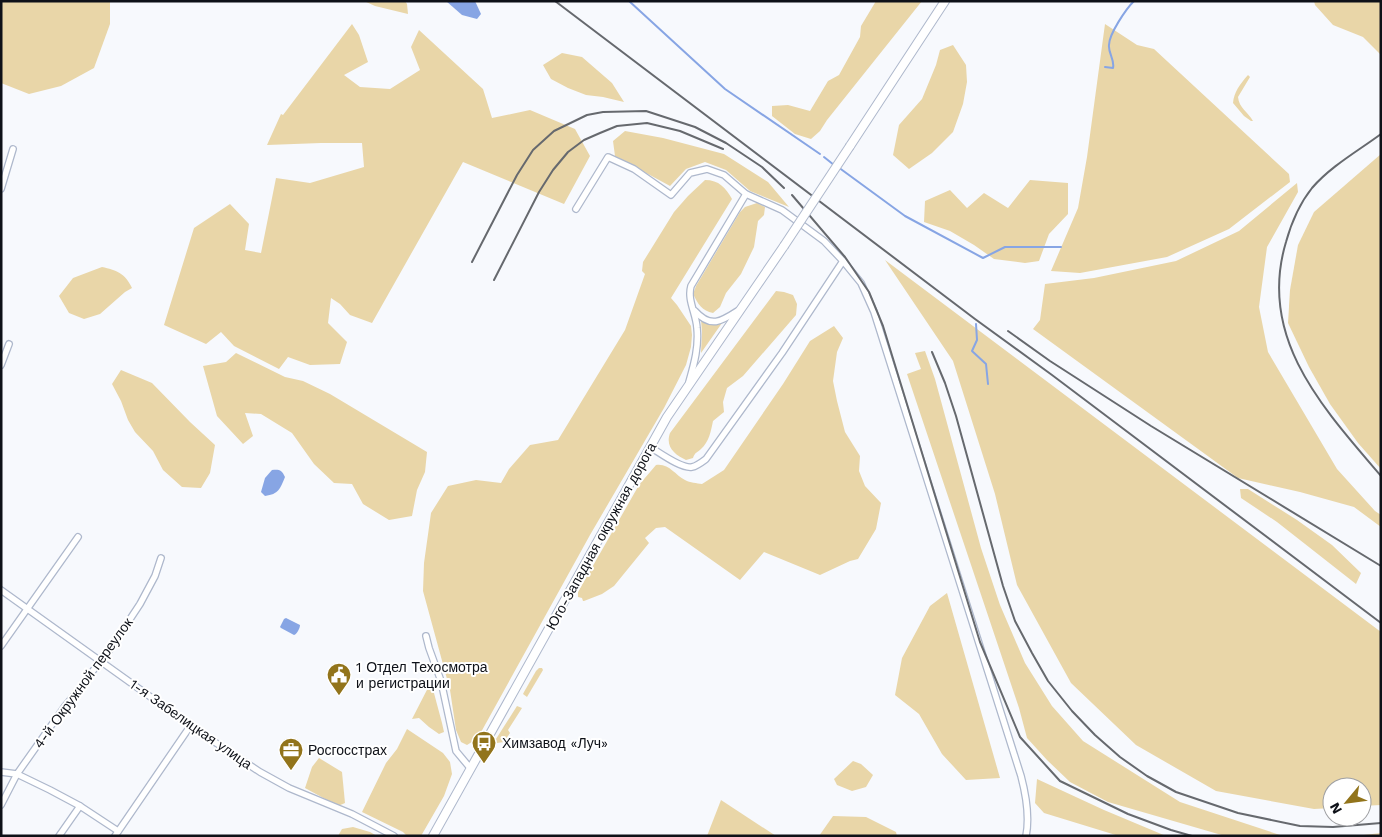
<svg xmlns="http://www.w3.org/2000/svg" width="1382" height="837" font-family="'Work Sans',sans-serif">
  <style>
    .green { fill: #e9d6a8 }
    .water { fill: #87a5e4 }
    .lines { fill: none; stroke-linecap: round; stroke-linejoin: round }
    .stream { stroke: #87a5e4; stroke-width: 2 }
    .minor-casing { stroke: #aeb8cc; stroke-width: 8 }
    .highway-casing { stroke: #aeb8cc; stroke-width: 10 }
    .minor { stroke: #fff; stroke-width: 5.5 }
    .highway { stroke: #fff; stroke-width: 8 }
    .rail { stroke: #66696e; stroke-width: 2 }
    .highway-bridge-casing { stroke: #aeb8cc; stroke-width: 10; stroke-linecap: butt }
    .highway-bridge { stroke: #fff; stroke-width: 8 }
    .labels { text-anchor: middle; dominant-baseline: central; stroke-width: 4; stroke-linejoin: round; paint-order: stroke }
    .street-label { font-size: 14px; fill: #0e1118; stroke: #fff }
    .poi-label { font-size: 14px; fill: #0e1118; stroke: #fff; text-anchor: start }
  </style>
  <rect width="100%" height="100%" fill="#f7f9fd"/>
  <!-- green -->
  <g class="green">
    <path d="M1,1H110V24L94,68L61,86L29,94L1,83Z"/>
    <path d="M364,1H405L407,4L408,14L375,6Z"/>
    <path d="M876,1H922L827,120L820,131L811,139L795,134L772,116V106L788,105L810,111L828,81L839,75L860,37L861,26Z"/>
    <path d="M1314,1H1381V55L1363,37L1333,25L1315,5Z"/>
    <path d="M352,24L359,35L368,62L344,75L360,87L390,89L420,70L411,47L419,30L483,89L492,118L530,110L575,129L590,156L564,204L463,162L372,323L350,315L340,304L331,298L328,323L347,342L340,364L310,365L288,357L279,369L234,346L221,332L206,344L164,325L194,228L230,204L249,224L245,250L261,253L276,178L310,183L364,167L362,143H321L267,145L281,114L283,115Z"/>
    <path d="M1105,24L1137,45L1154,49L1289,174L1290,182L1229,229L1167,257L1080,273L1051,271L1078,208L1087,157Z"/>
    <path d="M953,45L966,65L967,82L963,104L953,132L932,153L909,169L893,155L899,125L922,99L936,65L940,50Z"/>
    <path d="M562,53L582,57L612,83L624,102L603,97L586,95L568,88L551,79L543,65Z"/>
    <path d="M1248,75L1250,77L1238,97C1239,108 1248,112 1253,121H1251L1244,116L1233,103C1234,92 1240,84 1248,75Z"/>
    <path d="M625,131L663,138L724,154L768,182L789,207L750,191L726,170L705,162L686,169L670,186L615,156L613,141Z"/>
    <path d="M1381,154V469L1358,443L1330,404L1309,367L1288,323L1290,290L1298,245L1314,212Z"/>
    <path d="M705,180C719,180 726,188 732,199L671,298L677,305L691,326L692,335L691,347L686,365L664,408L590,535L480,734L475,740L467,745L461,742L456,730L450,690L423,591L424,563L431,513L448,486L476,480L501,483L509,469L530,445L558,440L625,330L645,274L642,271L643,262L674,212L688,196Z"/>
    <path d="M1030,180L1068,183V214L1049,234L1039,261L1025,263L994,259L974,245L950,231L924,222L925,201L950,190L967,208L984,193L1008,208Z"/>
    <path d="M1297,183L1298,192L1267,247L1259,307L1268,352L1337,469L1375,511L1381,515V527L1354,507L1300,492L1238,478L1033,329L1040,320L1045,284L1094,278L1176,261L1239,231Z"/>
    <path d="M757,203L765,207L764,215L758,221L754,247L741,274L726,293L720,307L713,313C702,311 698,304 693,294L696,286L740,212L745,207Z"/>
    <path d="M885,260L1381,632V805L1362,806V787H1332V808L1314,809L1216,791L1136,745L1071,683L1017,585L995,494L953,361Z"/>
    <path d="M102,267C116,270 125,273 132,288L125,292L100,314L84,319L69,313L59,296L73,278Z"/>
    <path d="M776,291L784,292L793,295L797,304L796,315L743,376L727,388L723,402L724,412L713,421C711,431 709,442 701,449C697,453 695,452 693,458L686,460C675,455 665,447 670,433Z"/>
    <path d="M701,320L710,324L722,323L701,353L702,332Z"/>
    <path d="M834,326L843,338L837,352L833,381L837,401L845,432L860,456L859,471L865,486L881,503L876,529L858,559L850,561L820,575L764,552L740,580L665,527L656,528L645,538L649,543L614,586L602,594L584,601H583L582,598L578,597V592L639,485L656,465C669,463 675,475 685,480C690,483 697,483 702,484L724,470L783,384L810,341Z"/>
    <path d="M925,351L935,379L981,548L1000,605L1025,663L1052,706L1083,741L1180,802L1280,835L1355,836L1381,833V836H1225L1108,802L1070,782L1047,760L1027,738L1019,708L907,374L921,369L915,353Z"/>
    <path d="M236,353L285,377L303,381L330,394L427,452L425,472L417,490L412,516L389,520L363,504L352,484L334,483L314,464L292,433L261,414L245,413L253,436L243,444L217,416L203,366L226,362Z"/>
    <path d="M121,370L152,383L190,422L215,445L210,473L201,488L182,487L163,470L153,451L135,432L128,420L121,401L112,384Z"/>
    <path d="M1240,489H1248L1297,520L1332,545L1361,573L1356,584L1277,522L1241,498Z"/>
    <path d="M947,593L1000,778L966,780L942,754L919,714L895,695L902,658L930,606Z"/>
    <path d="M539,668H542L543,670L527,697L523,694L524,692L536,671Z"/>
    <path d="M431,682L442,723L444,732L439,734L429,727L419,718L412,719Z"/>
    <path d="M517,706L522,708L508,730L510,733L504,742L497,743L496,739Z"/>
    <path d="M407,729L443,753L450,762L452,774L444,796L421,836H407L403,832L362,812L386,763L397,749Z"/>
    <path d="M319,758L342,772L345,803L338,806L305,788L312,767Z"/>
    <path d="M853,761L861,764L873,775L866,787L852,791L837,785L834,779Z"/>
    <path d="M1037,779L1104,810L1166,836H1119L1044,813L1035,803Z"/>
    <path d="M721,800L776,836H707Z"/>
    <path d="M833,816L866,817L896,832L897,836H819Z"/>
    <path d="M353,827L370,832L377,836H338L342,829Z"/>
  </g>
  <!-- water -->
  <g class="water">
    <path d="M446,1H475L481,14L477,19L462,15Z"/>
    <path d="M272,470C279,469 282,470 285,477C280,489 279,494 265,496L261,492L265,478Z"/>
    <path d="M286,618L300,625C300,628 297,634 294,635L281,628L280,627L284,619Z"/>
  </g>
  <g class="lines">
    <!-- stream -->
    <g class="stream">
      <path d="M629,1L725,89L820,154"/>
      <path d="M1105,67L1113,68C1115,60 1108,53 1109,45C1109,34 1126,9 1134,1"/>
      <path d="M824,157L834,165"/>
      <path d="M838,167L905,216L983,258L1005,247H1061"/>
      <path d="M976,324L977,340L972,351L986,364L988,384"/>
    </g>
    <defs>
      <g id="minor">
        <path d="M1,189L13,149"/>
        <path d="M576,209L608,157L634,169L671,195L690,173L707,169L724,175L746,194L782,210L824,241L843,261L861,283L874,312L1021,776C1026,795 1030,816 1026,836"/>
        <path d="M695,311C711,329 722,321 739,310"/>
        <path d="M1,365L9,344"/>
        <path d="M689,382C694,364 699,347 697,328C696,313 687,300 691,286L746,194"/>
        <path d="M650,447C659,452 681,469 692,467C697,466 702,462 706,459L782,353L843,261"/>
        <path d="M1,590L201,733L260,772L289,788L352,814L394,836"/>
        <path d="M426,636L429,648L441,681L456,751L471,769"/>
        <path d="M1,646L78,537"/>
        <path d="M1,772L17,774L50,790L80,806L118,831"/>
        <path d="M1,805L17,774L65,706L82,686L100,661L105,657L140,604L155,576L161,558"/>
        <path d="M59,836L80,806"/>
        <path d="M115,836L191,725"/>
      </g>
      <g id="highway">
        <path d="M850,146L945,1"/>
        <path d="M433,836L667,417L784,246"/>
      </g>
    </defs>
    <!-- minor casing -->
    <use href="#minor" class="minor-casing"/>
    <!-- highway casing -->
    <use href="#highway" class="highway-casing"/>
    <!-- minor -->
    <use href="#minor" class="minor"/>
    <!-- highway -->
    <use href="#highway" class="highway"/>
    <!-- rail -->
    <g class="rail">
      <path d="M555,1L975,319L1052,375L1381,623"/>
      <path d="M1381,134C1358,151 1331,166 1312,188C1300,203 1291,224 1286,242C1257,338 1323,408 1381,476"/>
      <path d="M792,195L845,257L869,292L883,326L980,642L1020,737L1060,781L1128,814L1171,830L1192,836"/>
      <path d="M472,262L517,175L533,150L554,131L587,115L603,112L646,111L695,127L726,143L762,167L784,188"/>
      <path d="M494,280L539,192L553,170L568,152L584,140L600,133L617,126L647,123L680,131L723,149"/>
      <path d="M1008,331L1050,361L1151,426L1381,566"/>
      <path d="M932,352L945,383L956,416L1003,586L1015,621L1032,653L1048,681L1072,711L1095,735L1120,757L1147,776L1176,792L1238,813L1300,826L1333,827L1381,823"/>
    </g>
    <defs>
      <path id="highway-bridge" d="M784,246L850,146"/>
    </defs>
    <!-- highway-bridge casing -->
    <use href="#highway-bridge" class="highway-bridge-casing"/>
    <!-- highway-bridge -->
    <use href="#highway-bridge" class="highway-bridge"/>
  </g>
  <!-- icons -->
  <defs>
    <symbol id="civic-pin" viewBox="-11 -11 22 30"><path d="M0 17L-7.5 6A9.5 9.5 0 1 1 7.5 6Z" fill="#92741b" stroke="#fff"/><path d="M-.6-6.5H3V-4.5H.6V-3L4-1V1h2V6H-6V1h2V-1L-.6-3ZM-1.2 2.5V6h2.4V2.5Z" fill="#fff"/></symbol>
    <symbol id="bus-pin" viewBox="-11 -11 22 30"><path d="M0 17L-7.5 6A9.5 9.5 0 1 1 7.5 6Z" fill="#92741b" stroke="#fff"/><path d="M-5-6H5V4H4V6H2V4H-2V6H-4V4H-5ZM-3.5-4V0h7V-4ZM-3.5 1.2v1.5H-2V1.2ZM2 1.2v1.5H3.5V1.2Z" fill="#fff"/></symbol>
    <symbol id="office-pin" viewBox="-11 -11 22 30"><path d="M0 17L-7.5 6A9.5 9.5 0 1 1 7.5 6Z" fill="#92741b" stroke="#fff"/><path d="M-6-3h4V-5.5h4V-3h4V5H-6ZM-1-4.5V-3h2v-1.5ZM-6 0V1H6V0Z" fill="#fff"/></symbol>
  </defs>
  <g fill-rule="evenodd">
    <use href="#civic-pin" x="325" y="661" width="28" height="38"/>
    <use href="#bus-pin" x="470" y="729" width="28" height="38"/>
    <use href="#office-pin" x="277" y="736" width="28" height="38"/>
  </g>
  <g class="labels">
    <!-- street labels -->
    <g class="street-label">
      <text transform="translate(601 536) rotate(-61)">Юго-Западная окружная дорога</text>
      <text transform="translate(83 683) rotate(-54)">4-й Окружной переулок</text>
      <text transform="translate(191 724) rotate(35)">1-я Забелицкая улица</text>
    </g>
    <!-- poi labels -->
    <g class="poi-label">
      <text x="356" y="667">1 Отдел Техосмотра<tspan x="356" dy="16">и регистрации</tspan></text>
      <text x="502" y="743">Химзавод «Луч»</text>
      <text x="308" y="750">Росгосстрах</text>
    </g>
  </g>
  <!-- border -->
  <rect width="1382" height="837" fill="none" stroke="#0e1118" stroke-width="5"/>
  <!-- north arrow -->
  <g transform="translate(1347 802) rotate(241)"><circle r="24" fill="#ffffff" stroke="#9fa0a3"/>
  <path d="M0-4L9 19L0 12L-9 19Z" fill="#92741b"/>
  <text y="-8" font-size="14" font-weight="bold" text-anchor="middle" fill="#0e1118">N</text>
  </g>
</svg>
